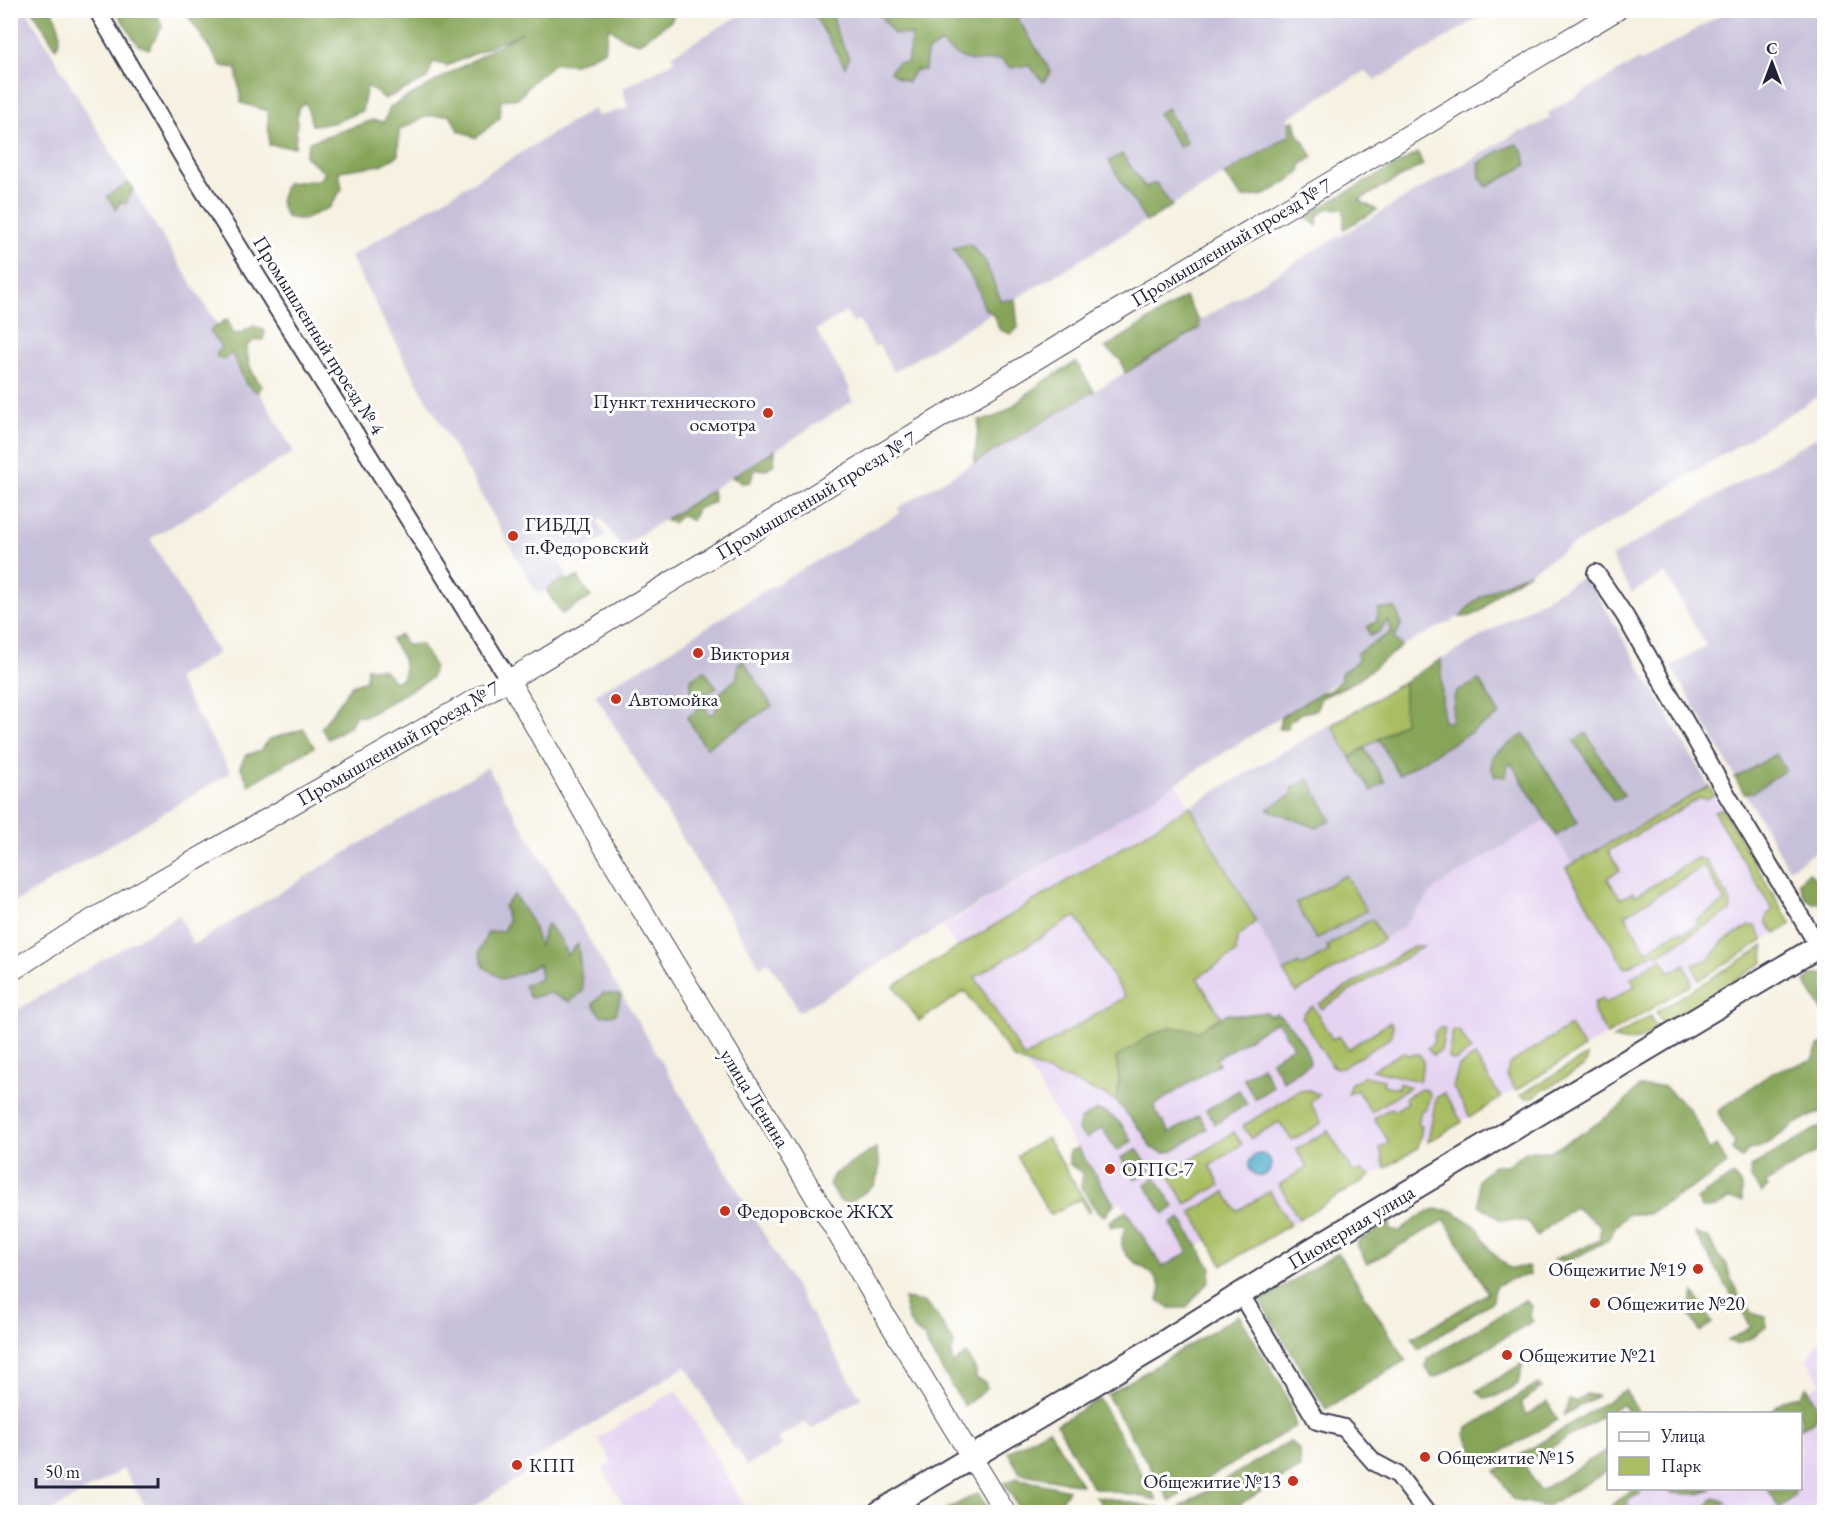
<svg xmlns="http://www.w3.org/2000/svg" width="1835" height="1523" font-family="'EB Garamond',serif">
  <style>
    .built { fill: #e5d3f1 }
    .industrial { fill: #c7c0d9 }
    .green { fill: #a9be62; stroke: #66704e; stroke-width: 1.5; fill-rule: evenodd }
    .forest { fill: #86a558; stroke: #54644a; stroke-width: 1.5 }
    .water { fill: #4eadcc; stroke: #386884; stroke-width: 1.5 }
    .lines { fill: none; stroke-linecap: round; stroke-linejoin: round }
    .minor-casing { stroke: #424154; stroke-width: 20 }
    .tertiary-casing { stroke: #424154; stroke-width: 22 }
    .secondary-casing { stroke: #424154; stroke-width: 26 }
    .minor { stroke: #fff; stroke-width: 16 }
    .tertiary { stroke: #fff; stroke-width: 20 }
    .secondary { stroke: #fff; stroke-width: 22 }
    .poi-dot { fill: #c8321e; stroke: #fff; stroke-width: 2 }
    .labels { text-anchor: middle; dominant-baseline: central; stroke-width: 6; stroke-linejoin: round; paint-order: stroke }
    .street-label { font-size: 20px; fill: #22223b; stroke: #fff }
    .poi-label { font-size: 20px; fill: #22223b; stroke: #fff; text-anchor: start }
  </style>
  <rect width="100%" height="100%" fill="#fff"/>
  <filter id="ink" filterUnits="userSpaceOnUse"><feTurbulence type="fractalNoise" baseFrequency=".0167" numOctaves="2"/><feDisplacementMap in="SourceGraphic" scale="12" xChannelSelector="R" yChannelSelector="G"/><feConvolveMatrix kernelMatrix="1 2 1 2 8 2 1 2 1" color-interpolation-filters="sRGB"/></filter>
  <filter id="wash" filterUnits="userSpaceOnUse"><feTurbulence type="fractalNoise" baseFrequency=".008" numOctaves="4" result="noise"/><feDisplacementMap in="SourceGraphic" scale="24" xChannelSelector="R" yChannelSelector="G"/><feGaussianBlur stdDeviation="1.35" result="paint"/><feColorMatrix in="noise" values="0 0 0 0 0 0 0 0 0 0 0 0 0 0 0 0 0 1.4 0 .05"/><feComposite in="paint" operator="in"/></filter>
  <g filter="url(#wash)">
    <rect width="100%" height="100%" fill="#f6f1e1"/>
    <!-- built -->
    <g class="built">
      <path d="M1176,783L1296,993L1402,928L1437,887L1546,819L1572,864L1709,786L1791,924L1428,1142V1140L1420,1139L1418,1148L1223,1265L1208,1240L1163,1268L1120,1201L1114,1204L1075,1145L944,927Z"/>
      <path d="M1824,1339V1512H1609L1648,1489L1800,1488V1414L1771,1413L1821,1383L1807,1359L1817,1343Z"/>
      <path d="M676,1390L747,1510L743,1512H627L603,1469L612,1463L598,1438Z"/>
    </g>
    <!-- industrial -->
    <g class="industrial">
      <path d="M26,10L129,183L266,403L294,452L150,539L218,653L176,678L231,772L11,905L10,11Z"/>
      <path d="M747,11H1490L1376,80L1365,71L1326,94L1288,118L1290,135L893,372L879,345L874,347L859,320L853,323L846,312L816,330L851,390L848,392L853,401L621,547L602,519L598,521L606,536L564,563L556,550L552,551L568,576L538,595L405,361L350,256L593,109L598,116L628,108L623,88L675,61L672,55Z"/>
      <path d="M1727,11H1824V393L1547,561L1469,612L1402,646L1385,651L1105,828L799,1012L783,983L768,962L760,967L595,694L652,662L759,594L900,513L898,508L1200,328L1202,326L1199,321L1307,255L1522,130L1524,132L1550,118L1548,113L1639,59L1641,62Z"/>
      <path d="M1824,433V846L1789,869L1671,666L1706,646L1673,587L1665,573L1632,593L1611,557Z"/>
      <path d="M1586,575L1709,786L1572,864L1546,820L1437,887L1402,928L1296,993L1190,806Z"/>
      <path d="M487,767L861,1398L811,1429L806,1422L778,1438L782,1446L747,1466L737,1448L734,1450L686,1366L523,1467L526,1473L465,1512H149L123,1469L50,1512H11L10,1014L179,915L193,945Z"/>
    </g>
    <!-- green -->
    <g class="green">
      <path d="M1404,682L1405,722L1350,757L1332,725Z"/>
      <path d="M1709,786L1714,795L1706,799L1700,798L1608,851L1620,870L1607,878L1621,899L1633,892L1636,896L1697,858L1706,860L1731,902L1730,911L1659,954L1654,953L1625,968L1566,868ZM1704,866L1725,902L1696,920L1698,925L1682,934L1680,930L1646,951L1625,915Z"/>
      <path d="M1190,806L1256,921L1237,938L1236,953L1197,978L1221,1017L1198,1031L1170,1027L1116,1058L1119,1081L1117,1102L1106,1095L1014,1059L965,991L919,1021L894,986ZM1076,916L1125,997L1024,1058L975,977Z"/>
      <path d="M1722,808L1791,924L1776,934L1766,922L1767,915L1773,910L1714,812Z"/>
      <path d="M1346,875L1366,911L1316,939L1296,903Z"/>
      <path d="M1372,919L1383,940L1296,993L1284,972L1299,963L1301,967L1329,951L1327,946Z"/>
      <path d="M1749,926H1755L1763,941L1699,980L1693,965L1707,960L1714,954L1722,942Z"/>
      <path d="M1414,946H1424L1321,1009L1319,1004Z"/>
      <path d="M1764,946L1763,963L1663,1024L1656,1012Z"/>
      <path d="M1661,958L1670,973L1685,964L1692,984L1607,1035L1594,1012V1003L1602,998L1605,1004L1635,986L1631,978Z"/>
      <path d="M1313,1006L1332,1039L1339,1036L1348,1049L1390,1022L1393,1026L1390,1038L1343,1067L1336,1068L1331,1065L1302,1018L1305,1012Z"/>
      <path d="M1650,1016L1657,1028C1642,1037 1631,1047 1613,1038Z"/>
      <path d="M1570,1026L1584,1048L1516,1090L1507,1076L1509,1064Z"/>
      <path d="M1440,1028H1445L1441,1051L1433,1055L1427,1048L1433,1043L1435,1032Z"/>
      <path d="M1453,1030L1460,1031L1471,1050L1457,1060L1450,1059L1448,1054Z"/>
      <path d="M1403,1052L1408,1055L1419,1054L1424,1061L1419,1081L1372,1070Z"/>
      <path d="M1587,1055V1061L1583,1067L1532,1097L1526,1098L1520,1095Z"/>
      <path d="M1475,1056L1501,1098L1470,1117L1453,1087L1459,1066Z"/>
      <path d="M1364,1076L1384,1080L1383,1085L1398,1088L1399,1083L1410,1087L1371,1112L1357,1090L1348,1094L1350,1084Z"/>
      <path d="M1421,1089L1427,1090L1430,1095L1426,1110H1421L1418,1125L1422,1126L1418,1148L1385,1168L1380,1148L1389,1142L1374,1118L1391,1108L1394,1111L1407,1103L1405,1098Z"/>
      <path d="M1309,1090L1319,1095L1310,1102L1322,1123L1292,1140L1279,1122L1251,1138L1243,1126L1298,1091Z"/>
      <path d="M1444,1093L1462,1122L1428,1142L1436,1098Z"/>
      <path d="M1328,1131L1353,1172L1362,1170L1371,1176L1299,1219L1279,1185L1307,1167L1296,1149Z"/>
      <path d="M1234,1132L1242,1144L1210,1166L1220,1185L1186,1204L1168,1174Z"/>
      <path d="M1047,1138L1091,1211L1088,1213L1080,1199L1050,1215L1017,1156Z"/>
      <path d="M1270,1191L1290,1225L1223,1265L1191,1212L1225,1192L1237,1211Z"/>
    </g>
    <!-- forest -->
    <g class="forest">
      <path d="M33,11H52C58,23 64,34 56,48Z"/>
      <path d="M116,11H156L162,26L149,49L138,45Z"/>
      <path d="M185,11H676L671,21L639,43L623,38L609,27L604,51L575,64L555,63L532,82L519,98L501,100L500,118L476,138L458,130L450,115L427,116L399,130L398,156L381,165L339,171L342,189L330,207L303,220L286,217L280,201L286,183L319,180L325,173L305,156L309,142L373,120L384,122L390,107L523,32L447,66L433,62L427,79L385,99L367,86L362,111L333,123L312,125L306,102L298,108L295,147L269,145L268,111L241,103L236,68L221,66Z"/>
      <path d="M812,11H839L833,16L837,33L849,58L845,67Z"/>
      <path d="M1004,11L1008,17L1015,14L1051,72L1043,82L1029,65L1010,68L1000,59C973,64 961,62 941,43L927,52L925,70H915L908,82L898,78L890,71L898,63H907L912,35L894,34L877,11Z"/>
      <path d="M1167,108L1187,143L1179,147L1158,113Z"/>
      <path d="M1295,121L1298,133L1313,157L1302,164L1299,174L1265,195L1243,198L1224,175L1290,135L1289,122Z"/>
      <path d="M1517,144L1523,151L1527,165L1487,187L1480,178L1479,163L1499,151Z"/>
      <path d="M1418,153L1423,165L1359,200L1377,210L1344,229V209L1329,208L1318,215L1317,226L1304,216Z"/>
      <path d="M1122,154L1145,187L1156,183L1172,206L1146,222L1109,161Z"/>
      <path d="M129,183L133,189L126,204L120,202L116,210L107,196Z"/>
      <path d="M970,244L985,261L1001,301L1015,299L1018,328L1011,334L1000,330L992,313L984,308L978,288L953,248Z"/>
      <path d="M1185,297L1199,321L1200,328L1125,373L1121,360L1105,348Z"/>
      <path d="M227,319L234,334L240,333L254,326L265,331L263,340H255L247,346C247,363 251,373 262,386L258,393L246,384L232,353L223,360L216,356L221,346L210,331Z"/>
      <path d="M1076,362L1094,391L974,463L979,420C1004,420 1023,395 1043,382C1054,375 1065,369 1076,362Z"/>
      <path d="M775,450L774,464L765,470L756,469L750,482L742,483L732,477Z"/>
      <path d="M712,490L714,502L697,509L692,521L681,515L673,523L665,520Z"/>
      <path d="M1530,572C1520,579 1508,585 1498,593C1485,605 1480,618 1460,617C1477,593 1505,584 1530,572Z"/>
      <path d="M578,577L591,597L562,614L546,590L563,579L570,580Z"/>
      <path d="M1396,608L1401,625L1394,639L1402,646L1356,681L1321,698L1316,710L1302,713L1289,722L1288,729H1279L1281,717L1322,692L1329,691L1341,680V673L1358,661L1357,653L1392,632L1387,621L1379,632L1370,636L1367,627L1377,621L1378,609Z"/>
      <path d="M400,635L406,645L421,644L434,666L431,678L365,717L356,715L350,726L328,739L321,728L352,685L366,680L367,668L383,669L395,682L402,679C409,664 400,652 391,640Z"/>
      <path d="M1441,659L1443,722H1451L1455,693L1479,680L1500,715L1399,775L1378,739L1404,722V682Z"/>
      <path d="M743,660L772,706L706,748L687,718L704,704L709,715L714,713L720,702V693L737,678L738,664Z"/>
      <path d="M704,670L717,688L698,698L691,696V679Z"/>
      <path d="M304,729L314,747L249,785L240,766L246,755L260,751L270,739Z"/>
      <path d="M1586,733L1624,795L1614,801L1574,741Z"/>
      <path d="M1524,734L1578,822L1556,836L1511,763L1508,766L1506,777L1495,776L1491,767L1493,755Z"/>
      <path d="M1364,748L1385,782L1371,791L1350,757Z"/>
      <path d="M1776,754L1785,770L1754,792L1744,793L1735,778Z"/>
      <path d="M1309,779L1331,820L1317,828L1267,809L1293,794L1291,789Z"/>
      <path d="M1809,872L1819,883L1824,880V902L1813,903L1804,897L1799,882Z"/>
      <path d="M514,895L532,922L539,946L547,924L561,940L567,955L578,944L583,991L570,1002L550,993L530,998L524,985L541,979L539,964L519,974L502,979L484,967L479,952L488,932L503,931L508,921L504,906Z"/>
      <path d="M1824,974V1013L1805,982L1812,975Z"/>
      <path d="M603,993L621,995L616,1014L601,1016L593,1004Z"/>
      <path d="M1266,1012L1270,1016L1276,1013C1289,1022 1310,1049 1310,1064L1283,1081L1271,1060L1293,1046L1277,1021L1216,1059L1219,1064L1153,1106L1170,1133L1199,1115L1207,1129L1173,1151L1163,1153L1151,1148L1144,1134L1117,1102L1119,1081L1116,1058L1146,1038L1170,1027L1198,1031L1227,1014L1243,1015Z"/>
      <path d="M1824,1044V1111C1817,1115 1809,1116 1802,1120C1783,1130 1770,1148 1748,1150L1742,1159L1732,1150L1735,1143L1724,1126L1718,1111L1773,1072L1811,1061L1819,1046Z"/>
      <path d="M1262,1066L1273,1087L1255,1099L1243,1078Z"/>
      <path d="M1663,1086L1688,1107L1702,1132L1709,1152L1716,1145L1727,1164L1708,1178L1648,1214H1628L1615,1227L1608,1240L1569,1261L1553,1260L1600,1240V1225L1574,1207L1537,1236L1527,1221L1501,1220L1479,1205L1478,1180L1493,1165H1508L1527,1151H1550L1585,1132L1620,1107L1639,1087Z"/>
      <path d="M1239,1090L1247,1104L1215,1124L1206,1110Z"/>
      <path d="M1097,1110C1117,1116 1122,1124 1132,1141L1117,1151L1102,1128L1087,1138L1078,1131L1080,1120Z"/>
      <path d="M1824,1124V1147L1766,1183L1768,1187L1761,1193L1751,1178L1750,1167Z"/>
      <path d="M876,1148L880,1166L875,1185L849,1203L840,1201L829,1184L834,1174Z"/>
      <path d="M1078,1148L1114,1204L1105,1216L1098,1213L1081,1187L1083,1173L1069,1164V1151Z"/>
      <path d="M1137,1149L1151,1170L1135,1179L1121,1158Z"/>
      <path d="M1733,1175L1742,1186V1201L1728,1199L1717,1208H1702L1697,1199Z"/>
      <path d="M1155,1177L1174,1207L1164,1214L1145,1185Z"/>
      <path d="M1435,1209L1453,1211L1478,1228L1490,1250L1509,1268L1529,1267L1530,1275L1512,1279L1495,1286L1493,1301L1418,1349L1412,1338L1488,1293L1445,1220L1367,1264L1356,1243L1391,1221L1389,1229L1400,1231L1416,1218Z"/>
      <path d="M1126,1211L1163,1267L1188,1252L1171,1224L1180,1218L1211,1268L1209,1281L1186,1308H1170L1158,1301L1161,1287C1158,1283 1155,1277 1152,1274C1136,1261 1113,1255 1125,1229L1123,1226L1111,1227L1109,1222Z"/>
      <path d="M1695,1233L1709,1239L1718,1256L1726,1263L1731,1279L1737,1289L1739,1298L1747,1304L1751,1313L1766,1317V1327L1751,1338L1737,1344L1728,1341L1751,1327Z"/>
      <path d="M1338,1253L1406,1360L1326,1409L1260,1301Z"/>
      <path d="M1694,1293L1712,1323L1700,1332L1688,1312Z"/>
      <path d="M904,1299L924,1302L936,1314L954,1343L951,1354L953,1364L966,1354L976,1371V1378L985,1382L987,1389L964,1406L928,1347L925,1337C909,1330 906,1315 904,1299Z"/>
      <path d="M1525,1300L1532,1306L1529,1316L1533,1321L1437,1377L1432,1378L1426,1367L1427,1359Z"/>
      <path d="M1239,1315L1285,1392L1296,1426L1170,1501L1107,1395Z"/>
      <path d="M1523,1363L1518,1384L1496,1396L1485,1399L1477,1391Z"/>
      <path d="M1538,1384L1541,1388L1520,1403L1527,1415L1548,1402L1557,1420L1488,1460L1475,1453L1465,1434L1468,1428Z"/>
      <path d="M1807,1386C1814,1398 1819,1407 1815,1421L1801,1428L1800,1414L1769,1413C1777,1402 1787,1398 1800,1396Z"/>
      <path d="M1625,1390L1639,1413H1628L1622,1404L1524,1464L1540,1491L1608,1449V1467L1606,1472L1546,1507L1513,1499L1495,1471Z"/>
      <path d="M1586,1394L1597,1396L1564,1415L1569,1400L1576,1402Z"/>
      <path d="M1099,1399L1157,1500L1092,1487L1057,1424Z"/>
      <path d="M1049,1429L1081,1485L1020,1473L1008,1452Z"/>
      <path d="M1290,1441L1299,1450L1300,1468L1227,1512H1184L1180,1507Z"/>
      <path d="M1017,1478L1068,1490L1057,1506V1512H1022L1004,1483Z"/>
      <path d="M1634,1489L1641,1493L1627,1501L1630,1509L1628,1512H1605L1615,1502Z"/>
      <path d="M1669,1489H1713C1700,1496 1687,1494 1672,1493Z"/>
      <path d="M1767,1489H1794L1795,1495L1779,1509Z"/>
      <path d="M978,1493L990,1512H942Z"/>
      <path d="M1096,1496L1158,1508L1149,1512H1106Z"/>
      <path d="M1714,1498L1727,1502L1711,1512H1701V1510Z"/>
    </g>
    <!-- water -->
    <circle class="water" cx="1260" cy="1165" r="11"/>
  </g>
  <g filter="url(#ink)">
    <g class="lines">
      <defs>
        <g id="minor">
          <path d="M97,10L187,164L509,680"/>
          <path d="M1596,573L1625,616L1727,795L1819,947"/>
          <path d="M1241,1295L1317,1421L1344,1428L1374,1462L1398,1475L1426,1512"/>
        </g>
        <g id="tertiary">
          <path d="M509,680L592,827L836,1231L884,1314L1005,1512"/>
          <path d="M10,972L81,926L538,663L1099,321L1617,10"/>
        </g>
        <path id="secondary" d="M880,1512L1161,1344L1311,1250L1824,943"/>
      </defs>
      <!-- minor casing -->
      <use href="#minor" class="minor-casing"/>
      <!-- tertiary casing -->
      <use href="#tertiary" class="tertiary-casing"/>
      <!-- secondary casing -->
      <use href="#secondary" class="secondary-casing"/>
      <!-- minor -->
      <use href="#minor" class="minor"/>
      <!-- tertiary -->
      <use href="#tertiary" class="tertiary"/>
      <!-- secondary -->
      <use href="#secondary" class="secondary"/>
    </g>
  </g>
  <!-- markers -->
  <g class="poi-dot">
    <circle cx="768" cy="413" r="6"/>
    <circle cx="513" cy="536" r="6"/>
    <circle cx="698" cy="653" r="6"/>
    <circle cx="616" cy="699" r="6"/>
    <circle cx="1110" cy="1169" r="6"/>
    <circle cx="725" cy="1211" r="6"/>
    <circle cx="1698" cy="1269" r="6"/>
    <circle cx="1595" cy="1303" r="6"/>
    <circle cx="1507" cy="1355" r="6"/>
    <circle cx="1425" cy="1457" r="6"/>
    <circle cx="517" cy="1465" r="6"/>
    <circle cx="1293" cy="1481" r="6"/>
  </g>
  <g class="labels">
    <!-- street labels -->
    <g class="street-label">
      <text transform="translate(1231 242) rotate(-31)">Промышленный проезд № 7</text>
      <text transform="translate(319 335) rotate(58)">Промышленный проезд № 4</text>
      <text transform="translate(816 495) rotate(-31)">Промышленный проезд № 7</text>
      <text transform="translate(398 743) rotate(-30)">Промышленный проезд № 7</text>
      <text transform="translate(755 1098) rotate(58)">улица Ленина</text>
      <text transform="translate(1351 1227) rotate(-31)">Пионерная улица</text>
    </g>
    <!-- poi labels -->
    <g class="poi-label">
      <text x="756" y="401" text-anchor="end">Пункт технического<tspan x="756" dy="23">осмотра</tspan></text>
      <text x="525" y="524">ГИБДД<tspan x="525" dy="23">п.Федоровский</tspan></text>
      <text x="710" y="653">Виктория</text>
      <text x="628" y="699">Автомойка</text>
      <text x="1122" y="1169">ОГПС-7</text>
      <text x="737" y="1211">Федоровское ЖКХ</text>
      <text x="1686" y="1269" text-anchor="end">Общежитие №19</text>
      <text x="1607" y="1303">Общежитие №20</text>
      <text x="1519" y="1355">Общежитие №21</text>
      <text x="1437" y="1457">Общежитие №15</text>
      <text x="529" y="1465">КПП</text>
      <text x="1281" y="1481" text-anchor="end">Общежитие №13</text>
    </g>
  </g>
  <!-- margin -->
  <rect width="1835" height="1523" fill="none" stroke="#fff" stroke-width="36"/>
  <!-- legend -->
  <rect x="1607" y="1412" width="195" height="78" fill="#ffffff" stroke="#a7a7b1" stroke-width="1.5"/>
  <rect x="1619" y="1432" width="30" height="9" fill="#ffffff" stroke="#a7a7b1" stroke-width="1.5"/>
  <text x="1661" y="1442" font-size="18" fill="#22223b">Улица</text>
  <rect x="1619" y="1457" width="30" height="18" fill="#a9be62" stroke="#a7a7b1" stroke-width="1.5"/>
  <text x="1661" y="1472" font-size="18" fill="#22223b">Парк</text>
  <!-- north arrow -->
  <g transform="translate(1772 63)" stroke="#ffffff" stroke-width="4.5" paint-order="stroke">
  <path d="M0-4.5L10 22L0 15L-10 22Z" fill="#22223b"/>
  <text y="-9" font-size="16" font-weight="bold" text-anchor="middle" fill="#22223b">С</text>
  </g>
  <!-- scale -->
  <path d="M36 1478v9h122v-9" fill="none" stroke="#22223b" stroke-width="3"/>
  <text x="45" y="1478" font-size="18" fill="#22223b" stroke="#ffffff" stroke-width="4.5" paint-order="stroke">50 m</text>
</svg>
